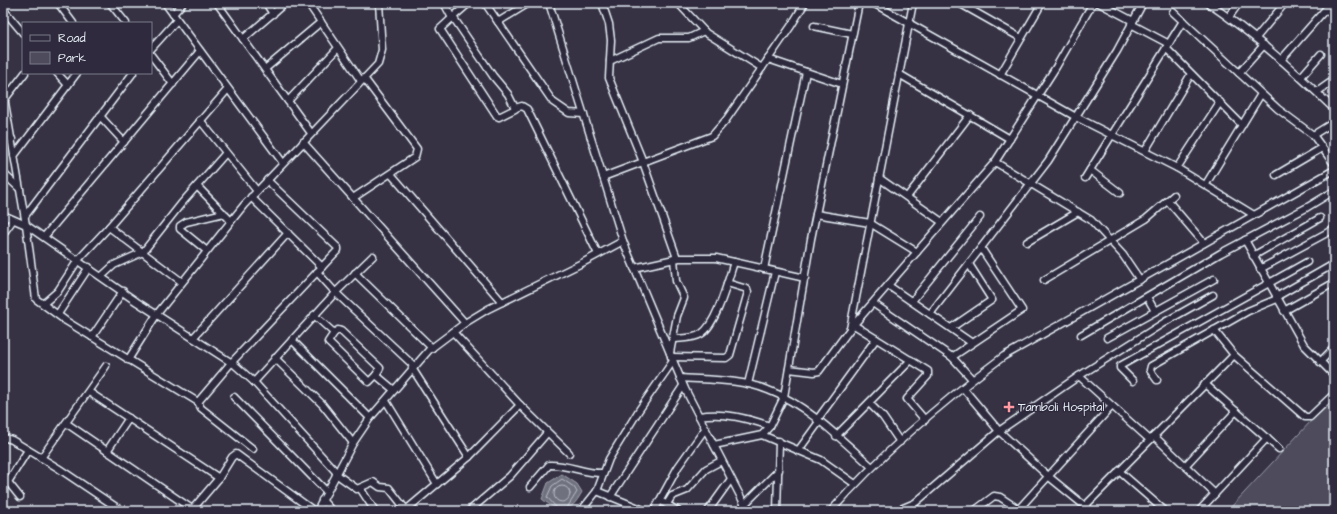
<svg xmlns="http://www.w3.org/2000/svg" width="1337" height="514" font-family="'Architects Daughter',sans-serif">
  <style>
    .green { fill: #4d4b5c; stroke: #9a9eaa }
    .water { fill: #70717f; stroke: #a0a4af }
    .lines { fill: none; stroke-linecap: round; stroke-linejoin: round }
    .shore { stroke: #b8bec8; stroke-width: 1 }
    .minor-casing { stroke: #e8f1f8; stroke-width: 9 }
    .minor { stroke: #2f2a3d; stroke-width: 6 }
    .poi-dot { fill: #ff9aa2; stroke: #2f2a3d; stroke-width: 1.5 }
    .labels { text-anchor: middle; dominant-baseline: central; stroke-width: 3; stroke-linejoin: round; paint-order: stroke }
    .poi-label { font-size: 12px; fill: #e8f1f8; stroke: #2f2a3d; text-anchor: start }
  </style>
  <rect width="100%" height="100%" fill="#363244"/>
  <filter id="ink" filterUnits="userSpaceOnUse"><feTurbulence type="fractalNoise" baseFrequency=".025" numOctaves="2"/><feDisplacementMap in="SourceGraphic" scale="8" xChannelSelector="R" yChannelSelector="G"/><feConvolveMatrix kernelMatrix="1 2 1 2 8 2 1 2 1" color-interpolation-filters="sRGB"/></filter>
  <g filter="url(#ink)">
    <!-- green -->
    <path class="green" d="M1326,405L1334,413V511H1235L1231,507Z"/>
    <!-- water -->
    <path class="water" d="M562,474L577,484L582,492C570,514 561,514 542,499L548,483Z"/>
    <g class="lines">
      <!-- shore -->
      <g class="shore">
        <circle cx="562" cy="494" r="8"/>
        <path d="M557,511L556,507L547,497L552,486L562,479L574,487L577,492L565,511"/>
      </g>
      <defs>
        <g id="minor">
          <path d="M58,3L73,23"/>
          <path d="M110,3L126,23"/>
          <path d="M165,3L283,163"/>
          <path d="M217,3L311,133"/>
          <path d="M266,3L273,14"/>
          <path d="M308,3L361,81"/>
          <path d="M444,3L452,18"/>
          <path d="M469,3L453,17L493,76L508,94L515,108L522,106L527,109L598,254"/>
          <path d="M485,3L553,102L569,113L584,114"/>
          <path d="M549,3L623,241L685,389L748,511"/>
          <path d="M602,3L609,24L611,40L609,78L643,162L677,258"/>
          <path d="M678,3L706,33L762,68"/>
          <path d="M873,3L1076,117L1177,168L1254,215"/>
          <path d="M959,3L1021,38"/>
          <path d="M1099,3L1133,21"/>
          <path d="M1208,3C1254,34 1294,70 1334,109"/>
          <path d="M3,9L23,33"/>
          <path d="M1326,9L1334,17"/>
          <path d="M1173,12L1278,109L1313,135L1334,164"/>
          <path d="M173,14L183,3"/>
          <path d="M453,17L440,29L497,116L499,117L515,109"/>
          <path d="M1229,17L1239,3"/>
          <path d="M498,22L529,3"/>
          <path d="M1131,24L1169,44"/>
          <path d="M814,26L852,34"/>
          <path d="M1256,38L1285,3"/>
          <path d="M243,39L285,3"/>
          <path d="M1166,48L1242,125"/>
          <path d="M151,49L177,20"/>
          <path d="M151,55L173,84"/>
          <path d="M768,59L842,84"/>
          <path d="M1281,60L1331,3"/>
          <path d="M610,61L659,38H689L704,31"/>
          <path d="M265,69L321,22"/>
          <path d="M57,73L68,85"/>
          <path d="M1239,73L1264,45"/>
          <path d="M899,74L1010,139"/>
          <path d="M1000,75L1042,3"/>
          <path d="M1301,77L1321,54"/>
          <path d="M3,91L26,225L36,299L66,321L198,402L201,408L253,449"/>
          <path d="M1317,92L1334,80"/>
          <path d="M5,99L25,73"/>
          <path d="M288,101L338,48"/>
          <path d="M100,116L124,142"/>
          <path d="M200,120L257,191"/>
          <path d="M3,132L12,139"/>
          <path d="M1313,135L1334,122"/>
          <path d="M303,142L465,323"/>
          <path d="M1145,151L1191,74"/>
          <path d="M14,156L77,73"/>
          <path d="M995,162L1091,220L1123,255L1140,280"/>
          <path d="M1177,168L1220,102"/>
          <path d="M1090,170L1120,193"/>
          <path d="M3,173L20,189"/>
          <path d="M391,174L502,302"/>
          <path d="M1276,175L1322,148"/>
          <path d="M603,177L712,136L726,120L791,26L805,3"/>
          <path d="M879,178L942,222"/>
          <path d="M1085,178L1183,21"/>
          <path d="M1206,184L1261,94"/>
          <path d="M197,186L231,221"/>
          <path d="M251,197L322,267"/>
          <path d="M907,197L970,115"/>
          <path d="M353,198L415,157L417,149L364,78"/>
          <path d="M1168,201L1204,243"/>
          <path d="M816,214L870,223L917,252"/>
          <path d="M3,215L26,225L137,302L235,365L254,382L337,473"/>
          <path d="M25,216L133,73"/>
          <path d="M109,227L182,282"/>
          <path d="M3,234L13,220"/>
          <path d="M44,237L200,51"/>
          <path d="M1245,240L1304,345L1334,375"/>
          <path d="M1027,242L1078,212"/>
          <path d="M207,251L180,229V226L186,222L224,213"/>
          <path d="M1253,256L1320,218"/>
          <path d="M634,268L679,258H716L805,278"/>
          <path d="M764,269L806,72"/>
          <path d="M1260,269L1334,229"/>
          <path d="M317,272L335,292L414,366"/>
          <path d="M355,273L432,348"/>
          <path d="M102,276L114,265L143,252L181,204L225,154"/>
          <path d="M1044,280L1146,219L1174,195"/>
          <path d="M889,286L972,343"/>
          <path d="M1147,297L1155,311"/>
          <path d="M1276,297L1334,264"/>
          <path d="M912,301L980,217"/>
          <path d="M43,304L58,291L78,260L109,227L228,89"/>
          <path d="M874,304L952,357L972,379"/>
          <path d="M1284,311L1330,285"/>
          <path d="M58,314L89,267"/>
          <path d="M930,314L1048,161L1117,51L1143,3"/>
          <path d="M314,315L334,333L338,330L341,331L380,368L376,375L394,390"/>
          <path d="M854,325L928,371V376L907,399L925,420"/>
          <path d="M951,328L992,300L969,264"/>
          <path d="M850,329L913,3"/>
          <path d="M1214,330L1234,355L1305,417H1310L1334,394"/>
          <path d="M453,332L520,405L569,453"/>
          <path d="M334,333L328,342L369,382L376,375"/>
          <path d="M1081,335L1221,253L1306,208L1334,191"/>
          <path d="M92,337L123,291"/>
          <path d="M193,338L288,233"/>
          <path d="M1107,338L1214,279"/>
          <path d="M674,339C682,338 693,339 701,334C717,324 728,280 734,262"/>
          <path d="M292,340L370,418"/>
          <path d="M670,353L677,316L684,298L676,281L674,259"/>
          <path d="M671,357L726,358L730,355L748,292L747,289L727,283"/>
          <path d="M952,357L1022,310L981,248"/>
          <path d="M275,358L322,404L353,443"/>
          <path d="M128,360L157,314L244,205L378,64L382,50L379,3"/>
          <path d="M1320,362L1334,348"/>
          <path d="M412,368L469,457"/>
          <path d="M789,369L814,372L819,371L850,329L995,162L1056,67L1093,3"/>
          <path d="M1079,376L1150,440"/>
          <path d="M680,378C709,380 741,379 768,390C806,404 842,440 872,467"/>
          <path d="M1157,380L1150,370L1151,366L1248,311L1277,299"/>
          <path d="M1133,381L1120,368V366L1307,262"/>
          <path d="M254,382L334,294L373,256"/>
          <path d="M748,384L775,272"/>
          <path d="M1205,384L1279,449"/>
          <path d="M963,388L999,431L1048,476L1091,511"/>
          <path d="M89,392L219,478"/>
          <path d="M234,397L327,492"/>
          <path d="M386,401L437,484"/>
          <path d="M198,402L231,363L338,250V248L267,180"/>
          <path d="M869,403L883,417L900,442"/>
          <path d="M699,416C724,412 746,418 770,426"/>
          <path d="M817,420L876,339"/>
          <path d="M66,423L192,509"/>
          <path d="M762,435L821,460L855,484"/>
          <path d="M836,436L911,360"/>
          <path d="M1154,436L1215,494"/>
          <path d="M3,437L12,440L58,468L122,511"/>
          <path d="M714,445L762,435L770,426L784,397L811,239L859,3"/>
          <path d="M107,451L129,418"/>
          <path d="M798,451L819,422"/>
          <path d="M41,458L106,366"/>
          <path d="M1185,466L1236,411"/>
          <path d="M1119,471L1165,511"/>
          <path d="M336,474L357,489L373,482L380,487L389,488L407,511"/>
          <path d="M530,487L549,465C568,464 585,474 603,473"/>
          <path d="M360,488L375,511"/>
          <path d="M597,491L646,511"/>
          <path d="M20,497L8,482L28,450"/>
          <path d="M610,497L683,386"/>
          <path d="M322,500L332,511"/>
          <path d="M664,503L678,511"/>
          <path d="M667,504L672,496L687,490L706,469L721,461"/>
          <path d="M744,505L779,470"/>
          <path d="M912,505L918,511"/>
          <path d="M1085,506L1234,355"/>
          <path d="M406,510L469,457L520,405"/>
          <path d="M191,511L219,478L232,457L236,454L314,511"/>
          <path d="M317,511L353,443L370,418L429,350L465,323L488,309L584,262L623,241"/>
          <path d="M469,511L510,476L547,433"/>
          <path d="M581,511L597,491L609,459L639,410L673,361"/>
          <path d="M654,511L678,467L705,429"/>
          <path d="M708,511L731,479"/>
          <path d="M777,511L779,441"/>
          <path d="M831,511C882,453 942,402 1004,356L1334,170"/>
          <path d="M896,511L915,503L999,431L1079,376L1165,322L1213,295"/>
          <path d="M974,511L994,496L1000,497L1018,509"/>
          <path d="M1017,511L1112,406"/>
          <path d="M1199,511L1267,438"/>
        </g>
      </defs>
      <!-- minor casing -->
      <use href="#minor" class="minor-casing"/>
      <!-- minor -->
      <use href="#minor" class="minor"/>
    </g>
  </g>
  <!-- markers -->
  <path class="poi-dot" d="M1007 401h4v4h4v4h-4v4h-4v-4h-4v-4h4z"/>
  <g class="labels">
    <!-- poi labels -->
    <g class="poi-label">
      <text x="1018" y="407">Tamboli Hospital</text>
    </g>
  </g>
  <!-- margin -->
  <rect width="1337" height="514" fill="none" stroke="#2f2a3d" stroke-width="16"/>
  <rect x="8" y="8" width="1321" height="498" fill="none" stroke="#e8f1f8" stroke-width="1.5" filter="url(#ink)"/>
  <!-- legend -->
  <rect x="22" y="22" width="130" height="52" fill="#2f2a3d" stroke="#797a88"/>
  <rect x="30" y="35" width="20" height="6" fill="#2f2a3d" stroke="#797a88"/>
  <text x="58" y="42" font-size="12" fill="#e8f1f8">Road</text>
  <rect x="30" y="52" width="20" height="12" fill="#4d4b5c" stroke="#797a88"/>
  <text x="58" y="62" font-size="12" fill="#e8f1f8">Park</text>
</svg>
